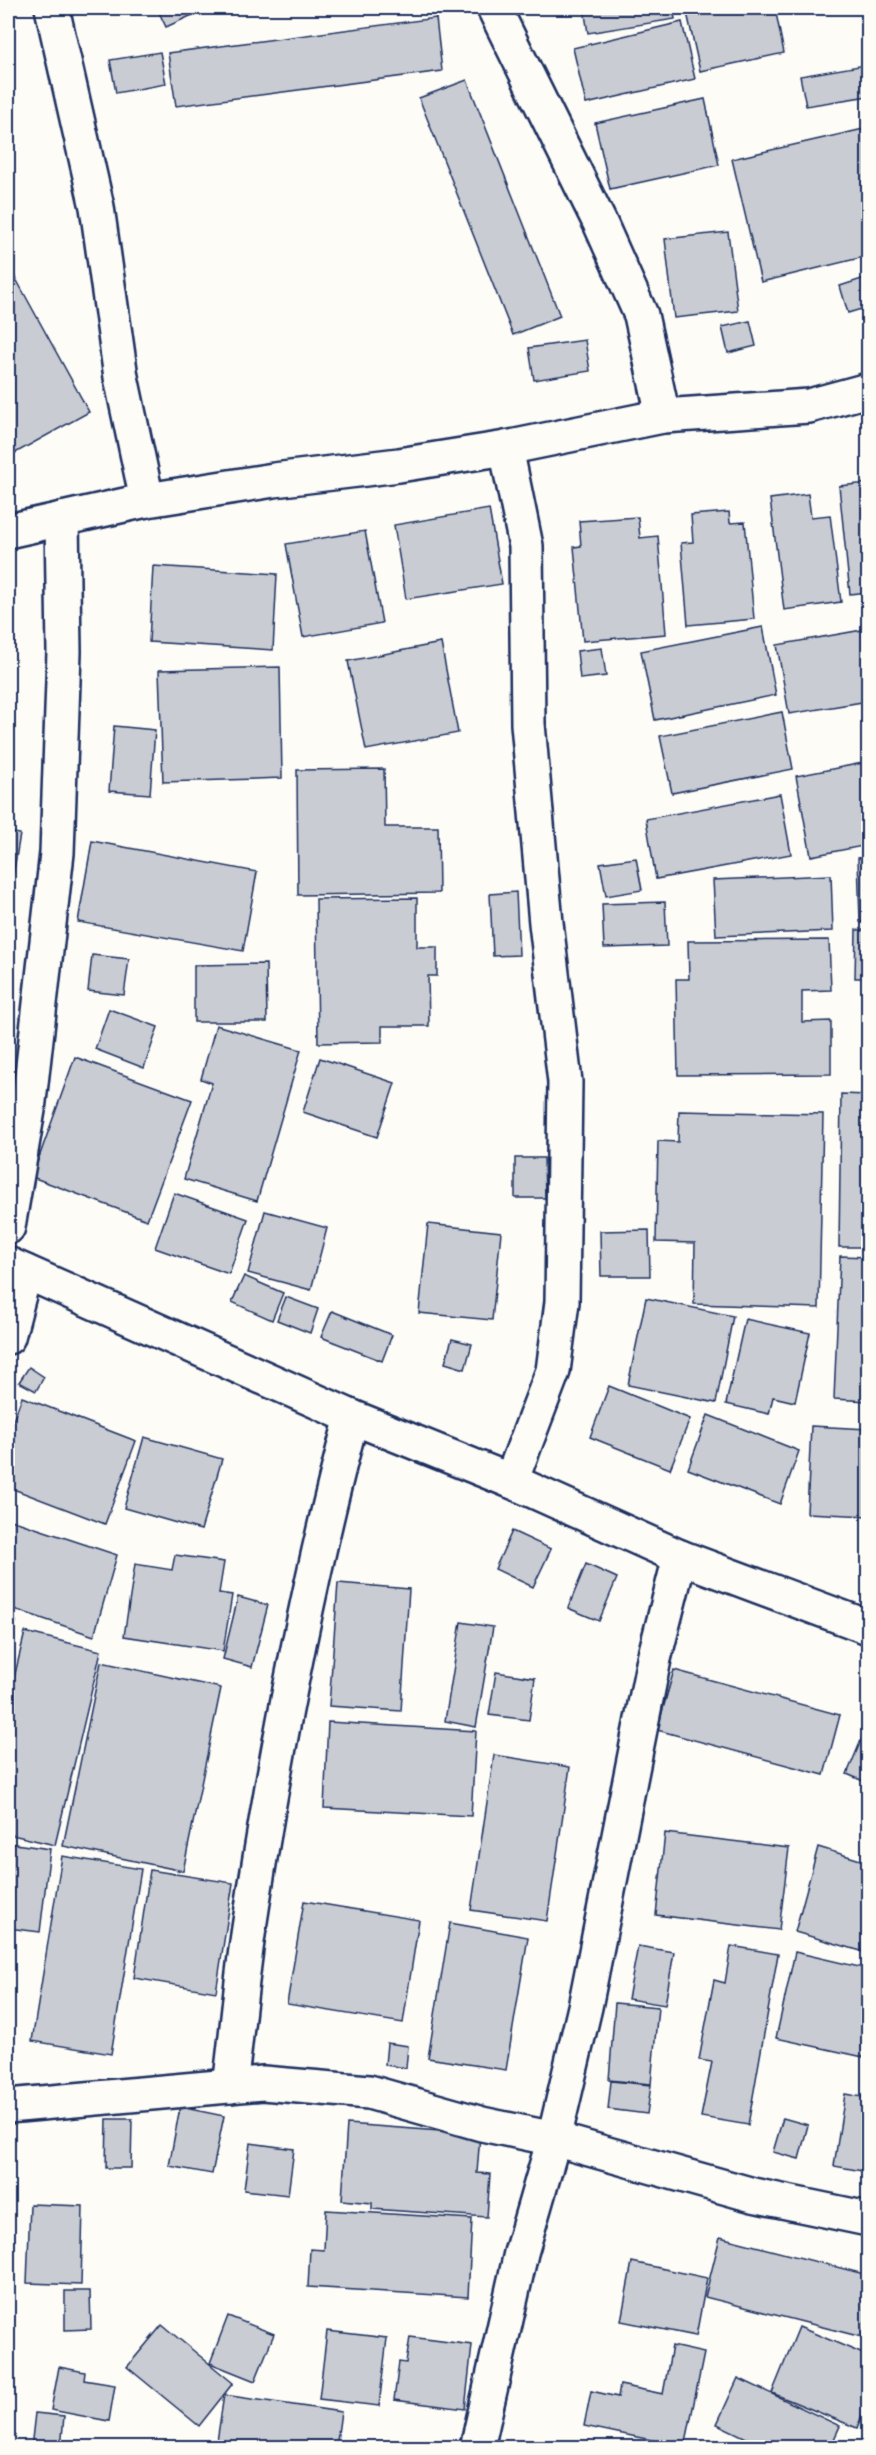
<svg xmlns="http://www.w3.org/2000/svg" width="876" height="2455" font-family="Pangolin,sans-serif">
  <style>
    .building { fill: #c9ccd3; stroke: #1b2f5e; stroke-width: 1.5 }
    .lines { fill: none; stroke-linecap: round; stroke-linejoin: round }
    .minor-casing { stroke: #1b2f5e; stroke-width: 38 }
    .minor { stroke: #fdfcf7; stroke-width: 33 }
  </style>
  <rect width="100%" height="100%" fill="#fdfcf7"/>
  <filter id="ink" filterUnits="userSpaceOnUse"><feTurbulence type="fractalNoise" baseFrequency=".0167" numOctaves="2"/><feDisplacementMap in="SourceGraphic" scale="12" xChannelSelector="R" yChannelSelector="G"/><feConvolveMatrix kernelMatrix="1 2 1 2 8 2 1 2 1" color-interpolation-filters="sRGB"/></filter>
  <g filter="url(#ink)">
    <!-- building -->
    <g class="building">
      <path d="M157,8H208L166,27Z"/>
      <path d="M584,8H673L675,19L588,33Z"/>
      <path d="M686,8H775L784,53L700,71Z"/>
      <path d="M436,18L442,71L176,106L168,53Z"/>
      <path d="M682,22L695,79L586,104L573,48Z"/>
      <path d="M160,52L166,84L116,93L110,60Z"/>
      <path d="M865,65L868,96L806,106L800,76Z"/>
      <path d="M467,80L560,316L513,335L419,98Z"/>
      <path d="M705,99L719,165L610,189L595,123Z"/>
      <path d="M868,128V256L761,282L732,159Z"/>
      <path d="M728,232L738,311L674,318L665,239Z"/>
      <path d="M15,277L89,412L8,457V281Z"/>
      <path d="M868,277V307L848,313L840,286Z"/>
      <path d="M750,321L756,346L728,353L722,327Z"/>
      <path d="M585,340L590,371L534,380L529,348Z"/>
      <path d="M868,483V592L850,594L839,486Z"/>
      <path d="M808,494L811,517L830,515L841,602L784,610L770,499Z"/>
      <path d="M489,509L502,584L406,599L394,525Z"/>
      <path d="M729,512L730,523L745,522L754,619L688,625L681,543L693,542L691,515Z"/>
      <path d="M638,517L640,538L658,536L666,634L583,641L574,547L581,546L579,521Z"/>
      <path d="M365,531L382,623L303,637L286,544Z"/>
      <path d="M153,566L277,574L273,650L149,642Z"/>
      <path d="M763,627L776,695L655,720L641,651Z"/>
      <path d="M868,629V701L789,714L777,645Z"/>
      <path d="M441,643L458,733L366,750L348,661Z"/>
      <path d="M602,648L606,676L580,679L577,651Z"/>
      <path d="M280,667L282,778L163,782L159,670Z"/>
      <path d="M782,712L793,769L672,793L660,736Z"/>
      <path d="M114,726L155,730L150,794L109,791Z"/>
      <path d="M868,762V845L811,856L796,776Z"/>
      <path d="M384,769L385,827H438L439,893L298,895L297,770Z"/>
      <path d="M780,794L791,854L656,879L646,819Z"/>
      <path d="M8,832L20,834L8,906Z"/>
      <path d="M92,841L257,872L243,951L78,922Z"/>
      <path d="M868,857V922H860L858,858Z"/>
      <path d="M636,858L642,890L606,896L600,863Z"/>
      <path d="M831,875L833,931L716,936L713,880Z"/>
      <path d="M516,892L519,955L493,956L490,894Z"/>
      <path d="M417,898V947H437V976H428L429,1026H382V1042L318,1043L316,899Z"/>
      <path d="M665,902L667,946L604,948L602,904Z"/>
      <path d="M856,930H868V978H855Z"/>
      <path d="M829,940L831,990L802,991V1022L831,1021V1074L678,1075L676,979H689L688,941Z"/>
      <path d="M92,955L129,959L124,995L88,991Z"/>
      <path d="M266,964L267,1022H194V965Z"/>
      <path d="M109,1009L158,1027L144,1068L95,1049Z"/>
      <path d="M216,1025L301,1050L257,1201L184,1179L212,1083L201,1079Z"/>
      <path d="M75,1057L192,1100L147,1220L32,1177Z"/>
      <path d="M320,1058L395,1083L377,1137L303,1112Z"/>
      <path d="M841,1094L868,1095V1247H839Z"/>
      <path d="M679,1111L823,1114L819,1308L694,1304L695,1243L656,1242L658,1141L678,1142Z"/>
      <path d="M515,1158H544L545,1198H515Z"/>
      <path d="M174,1193L248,1219L229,1274L155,1248Z"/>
      <path d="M265,1211L327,1228L311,1290L248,1273Z"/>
      <path d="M428,1224L501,1232L492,1320L419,1313Z"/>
      <path d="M649,1230L650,1276H601L600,1231Z"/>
      <path d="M840,1256L868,1257V1401L834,1399Z"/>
      <path d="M244,1276L283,1293L272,1320L232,1302Z"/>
      <path d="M286,1297L318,1309L310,1333L277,1320Z"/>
      <path d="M646,1298L733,1316L716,1403L628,1385Z"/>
      <path d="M332,1311L392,1335L382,1361L321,1337Z"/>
      <path d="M745,1319L810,1333L795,1402L773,1397L769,1414L726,1404Z"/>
      <path d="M452,1339L472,1344L465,1369L445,1363Z"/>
      <path d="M29,1367L44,1377L36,1391L19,1382Z"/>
      <path d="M609,1386L690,1419L670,1469L590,1437Z"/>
      <path d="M22,1397L136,1441L105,1524L8,1487V1434Z"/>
      <path d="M708,1415L799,1451L780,1504L688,1469Z"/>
      <path d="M811,1426L868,1429V1516L807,1513Z"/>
      <path d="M144,1437L222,1459L201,1530L124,1508Z"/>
      <path d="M8,1519L117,1555L94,1636L8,1607Z"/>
      <path d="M512,1531L551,1549L533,1587L495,1569Z"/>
      <path d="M175,1555L224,1562L219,1593L232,1595L223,1651L124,1636L135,1564L172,1570Z"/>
      <path d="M586,1564L617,1578L599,1621L568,1608Z"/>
      <path d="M338,1583L409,1589L401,1711L329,1706Z"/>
      <path d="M238,1597L268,1605L252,1667L223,1659Z"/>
      <path d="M8,1619L16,1621L8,1655Z"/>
      <path d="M461,1622L493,1627L476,1727L445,1721Z"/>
      <path d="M25,1632L101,1651L55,1845L8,1834V1703Z"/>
      <path d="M101,1662L221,1688L183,1871L63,1846Z"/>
      <path d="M674,1670L840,1715L824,1775L657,1730Z"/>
      <path d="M496,1672L535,1678L529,1720L489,1715Z"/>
      <path d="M328,1722L476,1731L471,1816L324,1808Z"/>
      <path d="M867,1726H868V1783L847,1774Z"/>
      <path d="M494,1755L570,1767L547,1921L471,1910Z"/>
      <path d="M665,1833L789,1848L779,1930L656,1915Z"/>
      <path d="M8,1843L50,1849L40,1932L8,1928Z"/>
      <path d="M818,1847L867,1862L862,1879L868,1880V1953L795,1932Z"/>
      <path d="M62,1856L141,1869L111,2054L32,2041Z"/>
      <path d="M150,1870L233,1883L216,1992L134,1978Z"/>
      <path d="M304,1901L419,1920L403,2023L287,2004Z"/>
      <path d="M450,1923L528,1937L506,2070L428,2058Z"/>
      <path d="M638,1946L674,1952L665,2005L628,1999Z"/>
      <path d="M731,1946L778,1954L748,2125L701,2117L712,2062L699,2060L714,1980L725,1983Z"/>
      <path d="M795,1952L868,1969V2058L776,2038Z"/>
      <path d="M615,2003L658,2007L651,2084L609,2080Z"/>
      <path d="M387,2043L408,2046L406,2068L385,2065Z"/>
      <path d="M611,2081L651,2085L647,2114L608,2109Z"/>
      <path d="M845,2094L868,2098V2172L834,2166Z"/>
      <path d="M180,2107L224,2116L212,2174L169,2166Z"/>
      <path d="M783,2118L808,2125L799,2159L773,2152Z"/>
      <path d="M107,2119H132L131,2168H106Z"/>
      <path d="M347,2124L480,2134L477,2173L490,2174L487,2217L372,2209V2203L342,2200Z"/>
      <path d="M250,2143L294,2149L288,2195L244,2190Z"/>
      <path d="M30,2204L83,2206L81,2285L27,2283Z"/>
      <path d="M326,2210L472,2219L468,2297L308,2287L310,2249L324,2250Z"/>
      <path d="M720,2237L868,2275V2309L862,2337L705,2297Z"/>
      <path d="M8,2252L11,2279L8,2280Z"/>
      <path d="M632,2262L707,2278L696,2336L621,2321Z"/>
      <path d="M65,2291H90L91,2329L65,2330Z"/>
      <path d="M228,2316L274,2334L255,2381L210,2363Z"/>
      <path d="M162,2325L233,2383L199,2426L127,2367Z"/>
      <path d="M799,2327L868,2356V2400L857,2428L772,2393Z"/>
      <path d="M327,2331L387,2338L379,2406L319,2399Z"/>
      <path d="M410,2337L472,2345L465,2409L394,2400L399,2362L406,2363Z"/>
      <path d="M672,2346L704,2353L685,2447L584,2426L591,2391L618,2397L620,2385L663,2394Z"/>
      <path d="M59,2367L85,2372L84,2380L115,2385L109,2421L51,2410Z"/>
      <path d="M738,2378L840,2426L830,2448H767L717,2424Z"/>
      <path d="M224,2395L341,2412L336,2448H216Z"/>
      <path d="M35,2413L64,2416L61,2448H31Z"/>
    </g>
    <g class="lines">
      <defs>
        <g id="minor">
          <path d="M52,8L97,207L121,377L147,500"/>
          <path d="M494,8L600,223L641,315L663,416"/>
          <path d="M506,448L526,546L528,724L546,923L565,1082L562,1302L553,1371L511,1481"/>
          <path d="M8,531L147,500L274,480L399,465L506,448L663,416L809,406L868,390"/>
          <path d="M8,1227L28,1110L57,853L64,652L62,519"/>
          <path d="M8,1264L352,1417L511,1481L680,1557L868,1627"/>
          <path d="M8,1337L25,1272"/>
          <path d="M230,2086C237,2033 241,1980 249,1928C275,1756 307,1585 352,1417"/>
          <path d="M8,2106L263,2083L369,2092L482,2124L554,2139L753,2195L868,2219"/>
          <path d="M477,2448L521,2253L554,2139L585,2007L654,1659L680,1557"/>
        </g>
      </defs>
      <!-- minor casing -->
      <use href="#minor" class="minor-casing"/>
      <!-- minor -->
      <use href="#minor" class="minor"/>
    </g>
  </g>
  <!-- margin -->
  <rect width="876" height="2455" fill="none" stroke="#fdfcf7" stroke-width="30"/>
  <rect x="15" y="15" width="846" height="2425" fill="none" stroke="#1b2f5e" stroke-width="2" filter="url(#ink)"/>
</svg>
